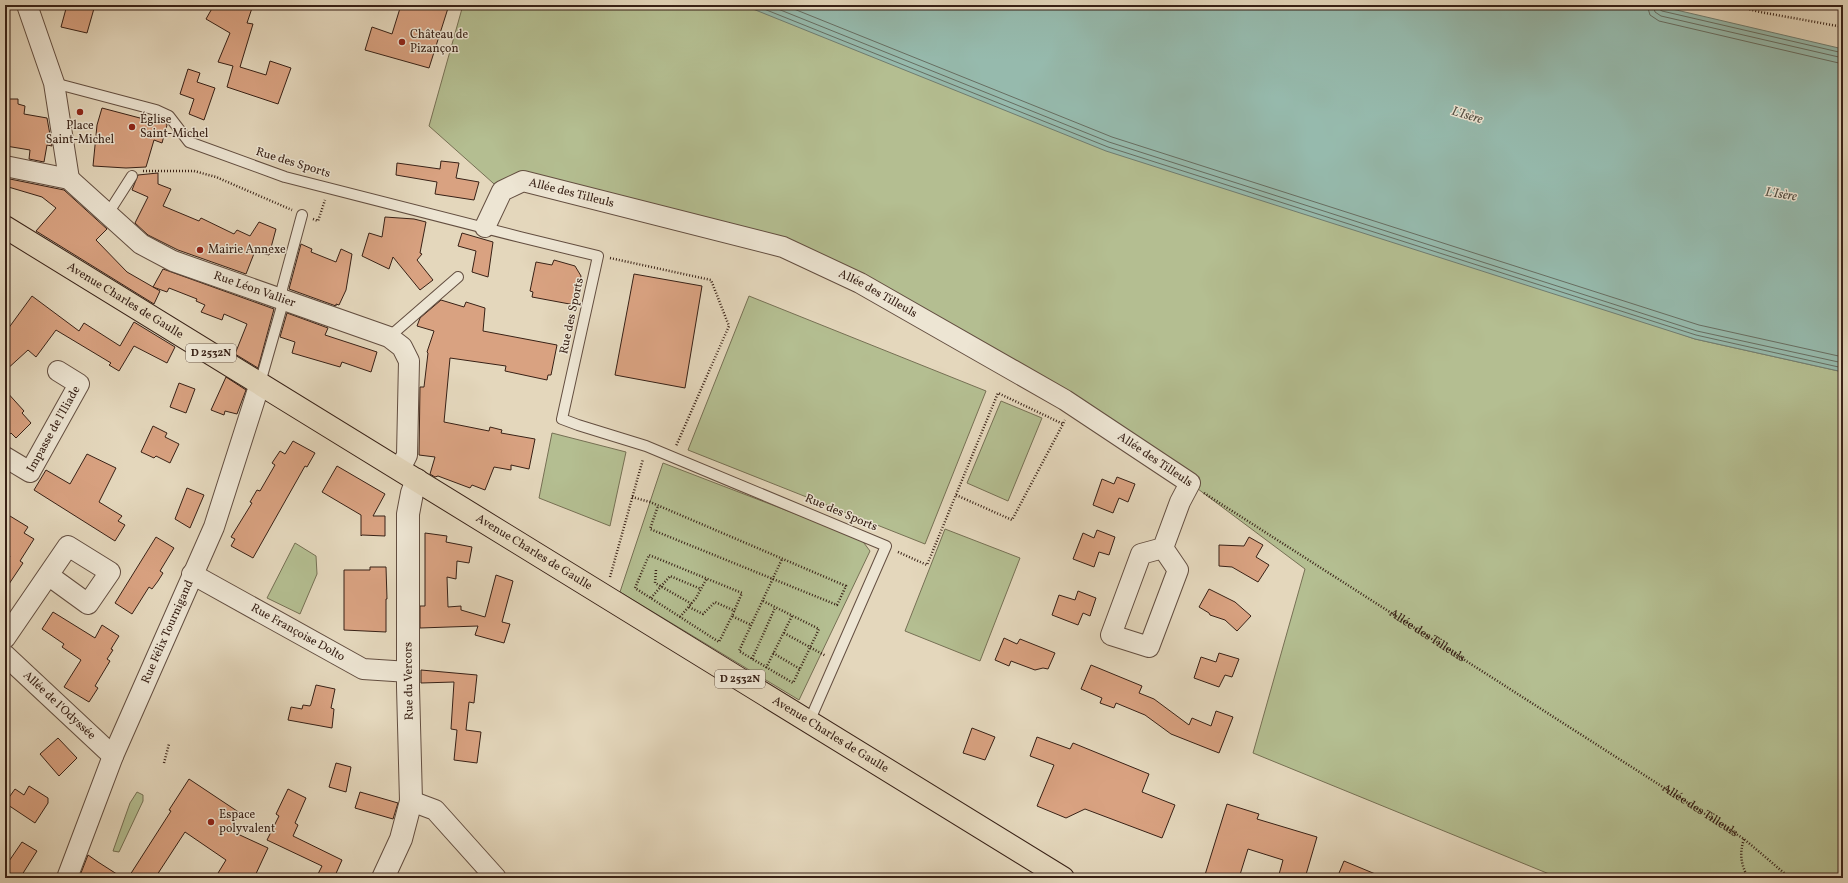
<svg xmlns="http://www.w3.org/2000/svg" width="1848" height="883" font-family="Vollkorn,serif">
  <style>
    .green { fill: #b4be91; stroke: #767054 }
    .water { fill: #96baad; stroke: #707d71 }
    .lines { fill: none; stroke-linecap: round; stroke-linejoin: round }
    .shore { stroke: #676e62; stroke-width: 1 }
    .building { fill: #d9a281; stroke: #382116 }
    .service-casing { stroke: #634e40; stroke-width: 12 }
    .minor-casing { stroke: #634e40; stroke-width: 22 }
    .tertiary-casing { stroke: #634e40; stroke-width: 24 }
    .primary-casing { stroke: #382116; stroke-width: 24 }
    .path { stroke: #382116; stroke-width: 2.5; stroke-dasharray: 1 2; stroke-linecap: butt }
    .service { stroke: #ede5d3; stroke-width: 10 }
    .minor { stroke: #ede5d3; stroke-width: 20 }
    .tertiary { stroke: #ede5d3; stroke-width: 22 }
    .primary { stroke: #e4d7bc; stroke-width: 22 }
    .poi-dot { fill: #8f2418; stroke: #ede5d3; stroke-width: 1.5 }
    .labels { text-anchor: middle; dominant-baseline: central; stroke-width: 3; stroke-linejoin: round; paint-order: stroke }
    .shield { fill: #ede5d3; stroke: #6e5c4f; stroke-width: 1 }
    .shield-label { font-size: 11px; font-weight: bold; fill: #382116 }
    .poi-label { font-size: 12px; fill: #382116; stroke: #ede5d3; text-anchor: start }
    .street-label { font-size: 12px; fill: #382116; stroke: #ede5d3 }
    .water-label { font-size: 13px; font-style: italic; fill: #544f43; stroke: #ede5d3 }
  </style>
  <rect width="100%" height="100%" fill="#e4d7bc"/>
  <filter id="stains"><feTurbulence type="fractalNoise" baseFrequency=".005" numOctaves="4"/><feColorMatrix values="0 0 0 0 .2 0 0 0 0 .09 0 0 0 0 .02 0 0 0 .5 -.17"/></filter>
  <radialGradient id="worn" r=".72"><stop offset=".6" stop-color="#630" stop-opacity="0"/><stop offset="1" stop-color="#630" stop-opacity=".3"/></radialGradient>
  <!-- green -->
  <g class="green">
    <path d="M463,5H743L1695,339L1843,372V878H1559L1253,753L1305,569L1190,483L783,247L523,181L502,191L429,126Z"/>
    <path d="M749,296L986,391L925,544L688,450Z"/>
    <path d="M1001,401L1042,418L1008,501L967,483Z"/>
    <path d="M552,433L626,452L610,526L539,498Z"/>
    <path d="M663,463L861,539L870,551L799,700L620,592Z"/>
    <path d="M945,529L1020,558L980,661L905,631Z"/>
    <path d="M295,543L316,556L317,574L300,614L267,598Z"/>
    <path d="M137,792L143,795V801L119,852L113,851L130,803Z"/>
  </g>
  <!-- water -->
  <path class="water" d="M743,5H1655L1843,49V372L1695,339L1106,151Z"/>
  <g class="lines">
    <!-- shore -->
    <g class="shore">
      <path d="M754,5L1108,147L1696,335L1843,368"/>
      <path d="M768,5L1109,142L1697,331L1843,363"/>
      <path d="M784,5L1112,137L1699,325L1843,357"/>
      <path d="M1647,5L1650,15L1659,21L1843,64"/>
      <path d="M1653,5L1655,12L1661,16L1843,58"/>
      <path d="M1658,5L1659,9L1662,11L1843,53"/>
    </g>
  </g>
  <!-- building -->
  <g class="building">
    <path d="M67,5H95L87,33L61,27Z"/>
    <path d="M214,5H253L247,23L253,24L240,67L266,75L270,61L291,68L278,104L227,87L233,66L218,62L230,33L206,19Z"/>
    <path d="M401,5H449L429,68L365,50L372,27L392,34Z"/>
    <path d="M188,69L200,73L197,82L215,88L204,120L189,114L194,99L180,94Z"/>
    <path d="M5,99H18V104L25,106L24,114L47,118L52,146L47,145L44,162L29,159L30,150L6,146L8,137H5Z"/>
    <path d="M102,108L155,122L156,117L165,121L167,125L162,143L154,140L146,167L126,168L93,166L97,125Z"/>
    <path d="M441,161L459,163L456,178L479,182L474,200L435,194L437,182L396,175L397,163L440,169Z"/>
    <path d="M158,173V184L171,189L163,206L199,221L201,218L234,234L237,230L250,236L259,222L276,229L269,255L255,251L246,274L178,250L148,235L135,223L148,197L132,190L138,175Z"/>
    <path d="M5,178L64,190L107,229L96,240L127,272L160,291L154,304L36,231L56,208L42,197L5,186Z"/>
    <path d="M385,217L414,219L426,222L420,253L422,254L417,260L433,280L420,290L393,257L389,269L362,256L369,233L382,237Z"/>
    <path d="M462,233L493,242L488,277L472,272L476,251L458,246Z"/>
    <path d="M301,244L312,249L311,252L336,262L341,249L352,254L346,290L339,305L336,304V306L289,289Z"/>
    <path d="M554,260L575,266L581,276L575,305L532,297L533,292L530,291L536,262L552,265Z"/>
    <path d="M163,269L274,309L258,368L235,354L247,324L224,314L222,320L201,312L205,305L196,301L197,299L169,288L167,292L153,287Z"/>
    <path d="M634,274L702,286L685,388L615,375Z"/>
    <path d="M32,296L79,331L84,323L120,346L134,322L175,347L167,363L134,346L119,371L109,365L111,363L56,330L36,357L28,350L5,371V333Z"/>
    <path d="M441,300L464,307L466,302L485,308L483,331L557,345L551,375H548L547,380L505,371L506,366L450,358L444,422L489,431L490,427L502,430L501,433L535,439L529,469L511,465V470L494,467L485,490L472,485L470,488L438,476L435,477L430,474L435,457L419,455L420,387H424L428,353L427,352L434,331L417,326L420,318Z"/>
    <path d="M287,313L328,328L325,335L377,352L371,372L342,362L340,367L292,353L295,342L280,337Z"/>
    <path d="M226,377L246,390L237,414L225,411L224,415L211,410Z"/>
    <path d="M179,383L195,389L186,413L170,407Z"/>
    <path d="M5,390L24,411L22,413L31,423L16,438L11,433L5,439Z"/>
    <path d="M153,426L167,433L165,437L179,444L170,463L156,456L154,458L141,452Z"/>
    <path d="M293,441L315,453L307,467L305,466L253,558L231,546L235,539L231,537L252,503L250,502L257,490L260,491L275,465L272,463L280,451L285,454Z"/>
    <path d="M87,454L116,468L99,502L122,516L118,521L125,525L115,541L34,490L46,470L70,484Z"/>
    <path d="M337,466L385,494L373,516H385V536L362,535L361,536V515L322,492Z"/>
    <path d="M1117,477L1135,484L1128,502L1119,498L1113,513L1093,505L1102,479L1114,484Z"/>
    <path d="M187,488L204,495L190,528L175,519Z"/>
    <path d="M5,513L28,527L24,533L34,539L20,561L23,563L5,590V565L10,556L5,553Z"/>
    <path d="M1097,530L1115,537L1109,555L1099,552L1094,567L1073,559L1083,533L1094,538Z"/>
    <path d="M425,533L447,536L446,542L472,547L469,563L457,561L456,579L447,577L448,607L461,606V610L485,617L496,575L513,581L502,622L510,624L504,643L475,635L478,626L420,628V606H425Z"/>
    <path d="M156,537L174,548L160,571L163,573L158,581L152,589L149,587L132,614L115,603Z"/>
    <path d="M1249,537L1263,545L1256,557L1269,565L1258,582L1232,567L1219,566V545L1244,546Z"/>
    <path d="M370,567H386L387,599H386V632L344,630V570H370Z"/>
    <path d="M1209,589L1235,602L1251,616L1237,631L1225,620L1210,615L1209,613L1199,607Z"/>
    <path d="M1078,591L1096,598L1090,616L1083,613L1078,625L1052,615L1059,595L1075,600Z"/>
    <path d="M53,612L95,638L102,625L119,636L111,649L113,650L107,659L110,661L95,686L98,688L89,702L64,687L81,660L62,647L64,644L42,629Z"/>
    <path d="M1004,638L1017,644L1020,639L1055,653L1048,669L1043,668L1035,670L1011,661L1009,666L995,660Z"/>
    <path d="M1219,653L1239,659L1232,677L1225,675L1219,687L1194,678L1201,657L1216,662Z"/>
    <path d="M1091,665L1142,686L1139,693L1154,699L1189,725L1192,718L1211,726L1216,711L1233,717L1219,753L1171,734L1145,715L1116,703L1114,708L1100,703L1102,698L1081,689Z"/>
    <path d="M421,670L477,675L474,703L469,702L466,730L481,732L477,763L454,760L457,730L451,729L454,682L421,683Z"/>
    <path d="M316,685L335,689L331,708L334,709L332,728L288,720L291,707L302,709L303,705L310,706L311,704Z"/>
    <path d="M972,728L995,737L985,760L963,753Z"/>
    <path d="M1037,737L1070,749L1073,743L1149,774L1142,792L1175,805L1162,838L1085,809L1066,818L1037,806L1054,765L1030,756Z"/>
    <path d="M58,738L77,758L59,776L40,754Z"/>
    <path d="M336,763L351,767L346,792L329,787Z"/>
    <path d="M189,779L240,813L229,830L268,848L254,878H215L226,860L185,832L155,878H128L171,811L169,810Z"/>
    <path d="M29,786L48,798V803L35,823L5,803L15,789L24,795Z"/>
    <path d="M288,789L306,798L295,823L298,825L293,836L342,860L334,878H316L322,866L267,840L279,816L276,814Z"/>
    <path d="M360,792L398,803L393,819L355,808Z"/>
    <path d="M1227,804L1259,814L1257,819L1317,837L1305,878H1278L1283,860L1248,849L1239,878H1204Z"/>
    <path d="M22,842L37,851L20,878H18L5,870V867Z"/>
    <path d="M88,855L98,862L123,878H79Z"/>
    <path d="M1344,861L1385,878H1337Z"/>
  </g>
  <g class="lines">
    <defs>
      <g id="service">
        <path d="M54,83L156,110L169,116L189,142L285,177L520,237L598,256L562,419L578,425L646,446L886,546L809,722"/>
        <path d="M107,215L132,176"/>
        <path d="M389,337L458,277"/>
        <path d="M260,383L282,306V289L302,215"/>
      </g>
      <g id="minor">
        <path d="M27,5L54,83L69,179"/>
        <path id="s2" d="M5,166L69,179L141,244L173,261L389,337L402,347L409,361L407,455L400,469"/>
        <path id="s3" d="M485,227L502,191L523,181L783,247L860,283L1065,400L1190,483L1180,502L1163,548L1141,554L1111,635L1149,647L1178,570L1163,548"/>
        <path id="s4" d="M5,457L30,472L79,384L58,371"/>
        <path id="s5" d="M192,574L363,669L409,672"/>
        <path d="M5,638L68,546L110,572L88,604L48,575"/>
        <path id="s6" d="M5,655L113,756"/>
        <path d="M411,801L435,810L496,878"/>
        <path id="s7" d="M67,878L113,756L214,527L260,383"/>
      </g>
      <path id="tertiary" d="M383,878L401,839L411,801L408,687V514L412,493L417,480"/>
      <g id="primary">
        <path id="s8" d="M5,227L1063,878"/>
      </g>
    </defs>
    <!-- service casing -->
    <use href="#service" class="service-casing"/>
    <!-- minor casing -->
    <use href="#minor" class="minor-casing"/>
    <!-- tertiary casing -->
    <use href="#tertiary" class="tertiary-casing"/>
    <!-- primary casing -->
    <use href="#primary" class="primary-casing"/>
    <!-- path -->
    <g class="path">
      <path d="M1732,5L1760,12L1843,27"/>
      <path d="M143,171H194L216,177L292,210"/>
      <path d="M313,219L318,221L325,200"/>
      <path d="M610,258L711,280L729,326L676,446"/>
      <path id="s1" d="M1204,493L1744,839L1790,878"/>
      <path d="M956,495L1012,520L1063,424"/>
      <path d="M632,497L650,502L846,586L837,605L650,529L658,506"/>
      <path d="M898,552L927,565L998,393L1063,424L1065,420"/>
      <path d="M656,570L655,583L692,604"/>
      <path d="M610,577L643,459"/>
      <path d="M651,598L670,576L701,589"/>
      <path d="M763,601L819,629L793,683L739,651L782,559"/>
      <path d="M689,607L703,614L715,602L735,611"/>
      <path d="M732,616L719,642L635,588L649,555L742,593L732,616L751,625"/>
      <path d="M680,617L696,598L707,578"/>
      <path d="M784,633L826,656"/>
      <path d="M773,653L800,669"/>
      <path d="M752,659L775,608"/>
      <path d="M766,668L792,616"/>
      <path d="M164,763L169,744"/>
      <path d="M1744,839C1739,854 1741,864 1748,878"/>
    </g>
    <!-- service -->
    <use href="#service" class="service"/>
    <!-- minor -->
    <use href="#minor" class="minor"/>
    <!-- tertiary -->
    <use href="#tertiary" class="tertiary"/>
    <!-- primary -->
    <use href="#primary" class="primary"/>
  </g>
  <!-- markers -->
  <g class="poi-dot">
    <circle cx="402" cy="42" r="4"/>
    <circle cx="80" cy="112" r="4"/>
    <circle cx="132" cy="127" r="4"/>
    <circle cx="200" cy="250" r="4"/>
    <circle cx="211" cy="822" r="4"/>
  </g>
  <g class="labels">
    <!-- shield labels -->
    <g class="shield">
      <rect x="186" y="344" width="50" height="18" rx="3"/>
      <rect x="715" y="670" width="50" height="18" rx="3"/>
    </g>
    <g class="shield-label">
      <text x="211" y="353">D 2532N</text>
      <text x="740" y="679">D 2532N</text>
    </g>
    <!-- poi labels -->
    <g class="poi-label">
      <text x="410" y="35">Château de<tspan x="410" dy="14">Pizançon</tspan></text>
      <text x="140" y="120">Église<tspan x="140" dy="14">Saint-Michel</tspan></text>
      <text x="80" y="126" text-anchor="middle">Place<tspan x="80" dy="14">Saint-Michel</tspan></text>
      <text x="208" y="250">Mairie Annexe</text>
      <text x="219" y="815">Espace<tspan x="219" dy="14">polyvalent</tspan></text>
    </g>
    <!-- street labels -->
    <g class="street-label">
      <text transform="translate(293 163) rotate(17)">Rue des Sports</text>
      <text stroke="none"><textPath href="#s3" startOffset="113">Allée des Tilleuls</textPath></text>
      <text stroke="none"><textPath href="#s2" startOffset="285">Rue Léon Vallier</textPath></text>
      <text stroke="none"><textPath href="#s3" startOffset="437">Allée des Tilleuls</textPath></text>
      <text stroke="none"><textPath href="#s8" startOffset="141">Avenue Charles de Gaulle</textPath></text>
      <text transform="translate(572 316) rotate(-78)">Rue des Sports</text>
      <text stroke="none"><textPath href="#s4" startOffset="78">Impasse de l'Iliade</textPath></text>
      <text transform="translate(1155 460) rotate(34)">Allée des Tilleuls</text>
      <text transform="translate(841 513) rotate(23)">Rue des Sports</text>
      <text stroke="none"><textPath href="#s8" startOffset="621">Avenue Charles de Gaulle</textPath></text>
      <text stroke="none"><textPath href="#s7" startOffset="266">Rue Félix Tournigand</textPath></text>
      <text stroke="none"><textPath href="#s5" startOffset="121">Rue Françoise Dolto</textPath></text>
      <text stroke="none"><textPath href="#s1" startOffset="265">Allée des Tilleuls</textPath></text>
      <text transform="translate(409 681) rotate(-91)">Rue du Vercors</text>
      <text stroke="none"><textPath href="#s6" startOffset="74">Allée de l'Odyssée</textPath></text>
      <text stroke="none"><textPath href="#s8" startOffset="969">Avenue Charles de Gaulle</textPath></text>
      <text stroke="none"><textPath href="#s1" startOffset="589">Allée des Tilleuls</textPath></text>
    </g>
    <!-- water labels -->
    <g class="water-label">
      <text transform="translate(1467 116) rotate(17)">L'Isère</text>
      <text transform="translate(1781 195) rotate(9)">L'Isère</text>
    </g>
  </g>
  <!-- margin -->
  <rect width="1848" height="883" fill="none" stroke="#e4d7bc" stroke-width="20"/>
  <rect x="6" y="6" width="1836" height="871" fill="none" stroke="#382116" stroke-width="2"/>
  <rect x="10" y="10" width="1828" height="863" fill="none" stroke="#382116"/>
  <rect width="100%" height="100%" filter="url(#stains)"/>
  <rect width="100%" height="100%" fill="url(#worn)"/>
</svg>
